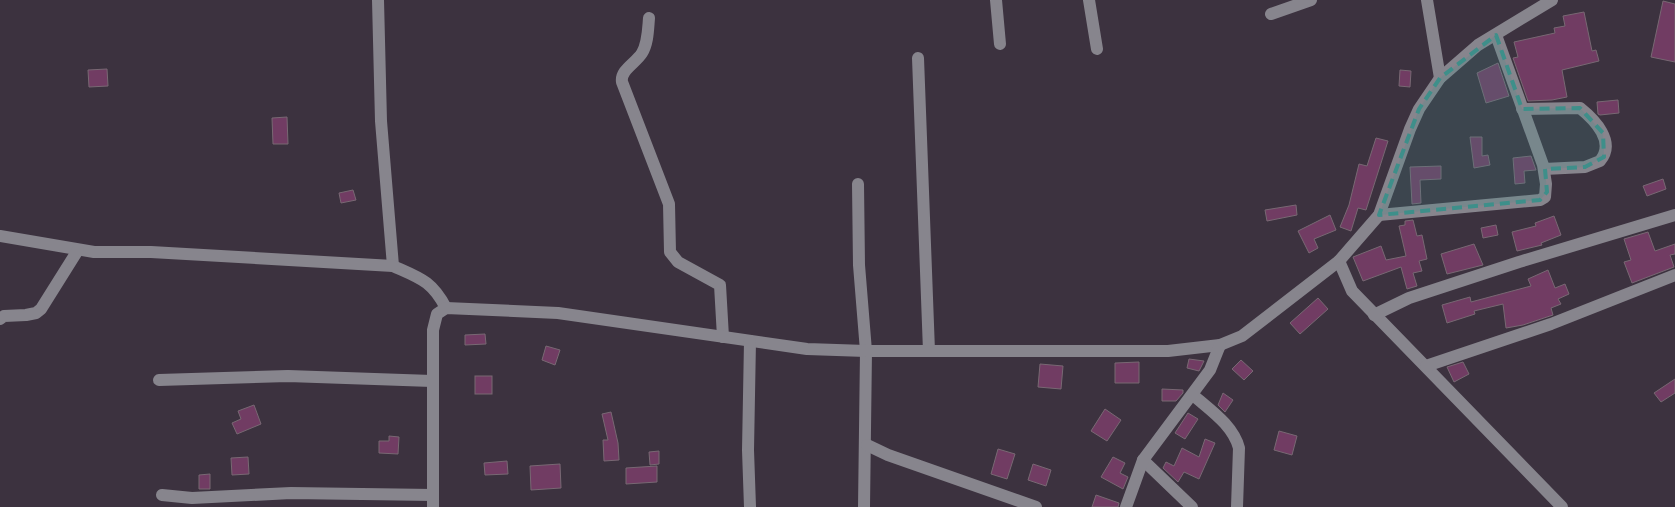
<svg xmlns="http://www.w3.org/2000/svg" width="1675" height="507" font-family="Roboto,sans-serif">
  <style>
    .building { fill: #713c63; stroke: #786873 }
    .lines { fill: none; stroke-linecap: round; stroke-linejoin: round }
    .minor { stroke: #87858d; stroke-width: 12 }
    .marked { fill: #3e8f8a; fill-opacity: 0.2; stroke: #3e8f8a; stroke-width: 4; stroke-dasharray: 10 6; stroke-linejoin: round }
  </style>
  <rect width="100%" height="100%" fill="#3c323f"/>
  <!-- building -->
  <g class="building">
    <path d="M1663,1L1675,4V62L1651,57Z"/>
    <path d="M1584,12L1592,51L1596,50L1599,61L1562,70L1567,97L1552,100L1528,101L1513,58L1518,57L1514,42L1555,33L1554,28L1565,26L1563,16Z"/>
    <path d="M1498,63L1509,96L1486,103L1477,73Z"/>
    <path d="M107,69L108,86L89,87L88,70Z"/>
    <path d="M1400,70L1411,71L1410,87L1399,86Z"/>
    <path d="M1618,100L1619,113L1600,115L1598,114L1597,102Z"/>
    <path d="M287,117L288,144H273L272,118Z"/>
    <path d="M1470,137H1482V156L1488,155L1490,165L1474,168Z"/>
    <path d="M1376,138L1388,141L1366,210L1358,208L1351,231L1340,227L1349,205L1359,164L1367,166Z"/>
    <path d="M1531,156L1536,170L1524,171L1525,183L1515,184L1513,158Z"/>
    <path d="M1441,166V179L1420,180L1421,203L1412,204L1410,167Z"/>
    <path d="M1663,179L1666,189L1647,196L1643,186Z"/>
    <path d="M353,190L356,200L341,203L339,193Z"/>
    <path d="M1296,205L1297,215L1267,221L1265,210Z"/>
    <path d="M1330,215L1336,230L1314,239L1318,248L1309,253L1298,231Z"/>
    <path d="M1554,216L1561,235L1541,243L1542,245L1517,251L1512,232L1536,226L1535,223Z"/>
    <path d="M1413,220L1417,236L1422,235L1427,259L1419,261L1422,271L1413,273L1417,286L1407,289L1401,267L1363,281L1353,257L1381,246L1386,260L1406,256L1399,226L1405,225V221Z"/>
    <path d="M1496,225L1498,235L1483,238L1481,228Z"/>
    <path d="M1648,232L1655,251L1675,244V254L1670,255L1674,267L1632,283L1624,262L1631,260L1624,239Z"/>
    <path d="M1474,244L1483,265L1447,274L1441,254Z"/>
    <path d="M1548,270L1555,288L1565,284L1569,294L1558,299L1561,304L1551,308L1553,315L1523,325L1506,328L1503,304L1474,311L1475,314L1447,323L1442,305L1470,297L1471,302L1531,286L1528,279Z"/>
    <path d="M1318,298L1328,309L1300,334L1290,323Z"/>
    <path d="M485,334L486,344L465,345V335Z"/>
    <path d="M546,346L560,350L555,365L542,360Z"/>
    <path d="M1189,359L1204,361L1199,371L1187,368Z"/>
    <path d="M1241,360L1253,371L1244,380L1232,369Z"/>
    <path d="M1139,362V383H1115V363Z"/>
    <path d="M1463,362L1469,374L1454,382L1447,367Z"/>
    <path d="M1040,364L1063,366L1061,389L1038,387Z"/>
    <rect x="475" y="376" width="17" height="18"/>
    <path d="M1675,379V393L1661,402L1654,393Z"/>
    <path d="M1162,389L1183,390V393L1176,401H1162Z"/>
    <path d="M1223,393L1233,400L1225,412L1218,405Z"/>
    <path d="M254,405L261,424L237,434L232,423L241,419L238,411Z"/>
    <path d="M1105,409L1121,420L1107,441L1091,431Z"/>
    <path d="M611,412L618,443L619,460L604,461L603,440H608L602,414Z"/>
    <path d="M1188,413L1198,419L1185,439L1175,433Z"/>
    <path d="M1279,431L1297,436L1292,455L1274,450Z"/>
    <path d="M389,436L399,437L398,454L379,453V441H389Z"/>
    <path d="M1205,439L1215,443L1199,479L1184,472L1178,482L1163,468L1166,462L1174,466L1182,448L1199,457Z"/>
    <path d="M998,449L1015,454L1007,479L991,474Z"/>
    <path d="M659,451V464L650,465L649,452Z"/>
    <path d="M248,457L249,474L232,475L231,458Z"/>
    <path d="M1113,457L1125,463L1120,473L1128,477L1123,489L1101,477Z"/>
    <path d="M507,461L508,474L485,475L484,463Z"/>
    <path d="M560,464L561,488L531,490L530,466Z"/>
    <path d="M1033,464L1051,470L1046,486L1028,480Z"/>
    <path d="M657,466V482L626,484V468Z"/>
    <path d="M210,474V489H199V475Z"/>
    <path d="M1096,495L1119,503L1118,507H1092Z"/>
  </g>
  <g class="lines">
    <!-- minor -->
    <g class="minor">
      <path d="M378,0L381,121L393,266"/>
      <path d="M996,0L1000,44"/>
      <path d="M1089,0L1097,49"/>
      <path d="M1427,0L1440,78"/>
      <path d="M1271,14L1311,0"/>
      <path d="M649,18C648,30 648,43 642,53C636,63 620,70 622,82L669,204L670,252L678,262L720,285L723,337"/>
      <path d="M918,58L929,351"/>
      <path d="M1522,109L1580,108C1595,120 1616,142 1600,161L1585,167L1544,169"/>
      <path d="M858,184L859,265L866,351L864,507"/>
      <path d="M1379,215L1540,200L1545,197L1546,184L1543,165L1496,35"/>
      <path d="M0,236L94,252H151L393,266C420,278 432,281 446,308"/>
      <path d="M1339,261L1352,291L1562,507"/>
      <path d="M1374,315L1409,298L1519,262L1675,215"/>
      <path d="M0,319L4,316L26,315L36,313L41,309L78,250"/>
      <path d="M1426,366L1551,324L1675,275"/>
      <path d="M159,380L288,376L432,381"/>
      <path d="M1193,395C1210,410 1233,425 1239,448L1237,507"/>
      <path d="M867,445L888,455L1036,507"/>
      <path d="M1143,460L1192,507"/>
      <path d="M162,495L192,498L291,493L433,495"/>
      <path d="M433,507V330L437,314L446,308L558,313L807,349L866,351H1168L1220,345L1242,336L1339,261L1379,215L1410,129L1419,109L1440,78L1478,45L1552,0"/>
      <path d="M750,507L748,450L750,341"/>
      <path d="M1126,507L1143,460L1210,370L1220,345"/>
    </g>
  </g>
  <!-- marked area -->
  <path class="marked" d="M1496,35L1522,109L1580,108L1603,133L1604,157L1585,167L1545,169L1547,192L1540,200L1379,215L1419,109L1440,78Z"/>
</svg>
